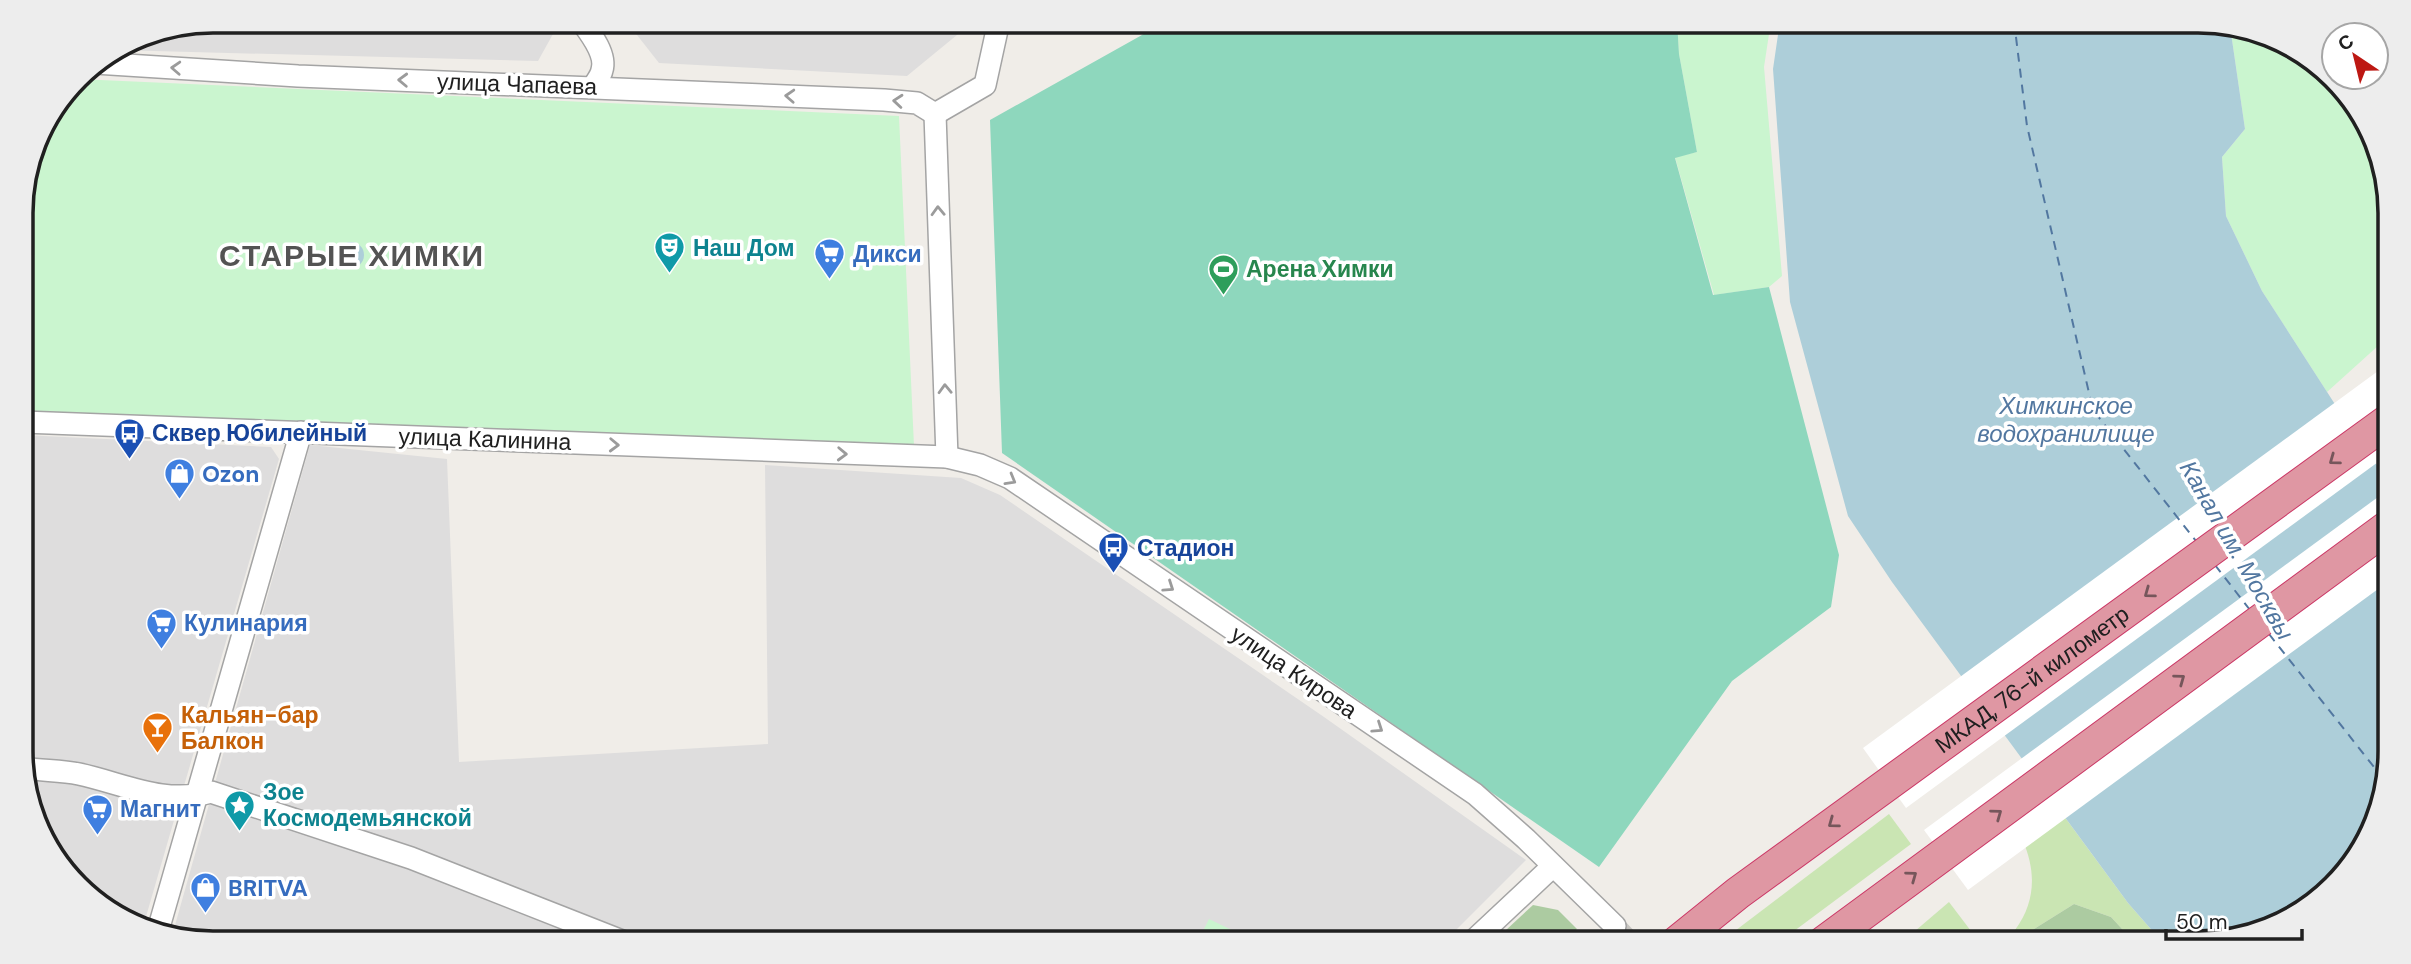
<svg xmlns="http://www.w3.org/2000/svg" width="2411" height="964" font-family="'DM Sans',sans-serif">
  <style>
    .residential { fill: #dedddd }
    .grass { fill: #cae5b3 }
    .forest { fill: #accba1 }
    .park { fill: #caf5cf }
    .pitch { fill: #8ed7bd }
    .water { fill: #adced9 }
    .pier { fill: #fff }
    .lines { fill: none; stroke-linecap: round; stroke-linejoin: round }
    .ferry { stroke: #5277a0; stroke-width: 2; stroke-dasharray: 9 7; stroke-linecap: butt }
    .minor-tunnel { stroke: #c6c4c0; stroke-width: 21; stroke-dasharray: 21 10; stroke-linecap: butt }
    .minor-casing { stroke: #a4a4a4; stroke-width: 24 }
    .highway-casing { stroke: #cb3866; stroke-width: 34 }
    .minor { stroke: #fff; stroke-width: 21 }
    .highway { stroke: #df97a3; stroke-width: 32 }
    .oneway { stroke: #9b9b9b }
    .oneway2 { stroke: #76565b }
    .labels { text-anchor: middle; dominant-baseline: central; stroke-width: 7; stroke-linejoin: round; paint-order: stroke }
    .street-label { font-size: 23px; fill: #202020; stroke: #fff }
    .culture-label { font-size: 23px; font-weight: bold; fill: #0d838f; stroke: #fff; text-anchor: start }
    .shop-label { font-size: 23px; font-weight: bold; fill: #366cbe; stroke: #fff; text-anchor: start }
    .leisure-label { font-size: 23px; font-weight: bold; fill: #27864d; stroke: #fff; text-anchor: start }
    .transit-label { font-size: 23px; font-weight: bold; fill: #164399; stroke: #fff; text-anchor: start }
    .food-label { font-size: 23px; font-weight: bold; fill: #c56008; stroke: #fff; text-anchor: start }
    .water-label { font-size: 24px; font-style: italic; fill: #5277a0; stroke: #fff }
    .district-label { font-size: 30px; font-weight: bold; letter-spacing: 2px; fill: #535353; stroke: #fff }
    .rim { fill: none; stroke: #202020; stroke-width: 3.5 }
  </style>
  <rect width="100%" height="100%" fill="#f0ede8"/>
  <!-- residential -->
  <g class="residential">
    <path d="M213,21H555L558,25L538,61L117,50L140,35Z"/>
    <path d="M626,21H974L907,76L659,63Z"/>
    <path d="M23,435L271,447L279,459L143,927L68,877L25,788Z"/>
    <path d="M310,445L447,459L459,762L768,744L765,465L961,478L1000,495L1324,717L1526,860L1443,943H213L172,936Z"/>
  </g>
  <!-- grass -->
  <g class="grass">
    <path d="M2061,812L2128,903L2163,943H2135L2111,917L2074,904L2021,937L2015,930C2036,902 2036,871 2023,841Z"/>
    <path d="M1889,814L1911,844L1778,943H1719Z"/>
    <path d="M1949,902L1974,935L1963,943H1901Z"/>
  </g>
  <!-- forest -->
  <g class="forest">
    <path d="M2074,904L2111,917L2135,943H2025L2021,937Z"/>
    <path d="M1533,905L1558,910L1577,929L1560,943H1492Z"/>
  </g>
  <!-- park -->
  <g class="park">
    <path d="M1677,21H1771L1764,67L1782,276L1769,287L1714,295L1675,157L1697,152L1679,54Z"/>
    <path d="M2230,26L2260,31L2343,87L2388,187L2389,336L2327,392L2262,291L2226,216L2222,157L2245,129Z"/>
    <path d="M78,79L899,116L914,446L23,411L21,200L41,128Z"/>
    <path d="M1209,919L1238,933L1233,943H1218L1201,935Z"/>
  </g>
  <!-- pitch -->
  <path class="pitch" d="M1167,21H1677L1679,54L1697,152L1675,158L1713,295L1769,287L1839,555L1831,607L1732,681L1599,867L1002,453L990,120Z"/>
  <!-- water -->
  <g class="water">
    <path d="M1780,21H2198L2230,26L2245,129L2222,157L2226,216L2262,291L2358,440L2389,481L2390,751L2380,813L2315,904L2210,943H2163L2128,903L1892,582L1848,516L1790,302L1773,69Z"/>
    <circle cx="351" cy="255" r="13"/>
  </g>
  <!-- pier -->
  <g class="pier">
    <path d="M2389,363V454L1906,808L1863,748Z"/>
    <path d="M2389,489V581L1968,890L1924,830Z"/>
  </g>
  <g class="lines">
    <!-- ferry -->
    <g class="ferry">
      <path d="M2014,21L2027,126L2093,410L2196,541"/>
      <path d="M2215,565L2250,610"/>
      <path d="M2269,634L2385,781"/>
    </g>
    <!-- minor-tunnel -->
    <path class="minor-tunnel" d="M1615,926L1631,943"/>
    <defs>
      <g id="minor">
        <path d="M581,21C590,33 607,54 602,70C601,76 596,82 593,87"/>
        <path d="M95,63L298,76L884,100L917,103L935,114"/>
        <path d="M935,114L947,457"/>
        <path d="M935,114L985,85L999,21"/>
        <path d="M23,422L947,457L980,465L1010,478L1475,794L1526,839L1615,926"/>
        <path d="M25,768C42,771 61,770 79,774C125,784 163,805 211,792L411,858L627,943"/>
        <path d="M157,934L301,432"/>
        <path d="M1471,943L1553,866"/>
      </g>
      <g id="highway">
        <path id="s1" d="M1676,943L1738,893L2389,420"/>
        <path d="M1823,943L2389,526"/>
      </g>
    </defs>
    <!-- minor casing -->
    <use href="#minor" class="minor-casing"/>
    <!-- highway casing -->
    <use href="#highway" class="highway-casing"/>
    <!-- minor -->
    <use href="#minor" class="minor"/>
    <!-- highway -->
    <use href="#highway" class="highway"/>
  </g>
  <!-- one-way arrows -->
  <defs><path id="oneway-chevron" d="M-2-3.5L2.5 0L-2 3.5" fill="none" stroke-width="1.6" stroke-linecap="round" stroke-linejoin="round" transform="scale(1.75)"/></defs>
  <g class="oneway">
    <use href="#oneway-chevron" transform="translate(176 68) rotate(-177)"/>
    <use href="#oneway-chevron" transform="translate(403 80) rotate(-178)"/>
    <use href="#oneway-chevron" transform="translate(790 96) rotate(-177)"/>
    <use href="#oneway-chevron" transform="translate(898 101) rotate(-175)"/>
    <use href="#oneway-chevron" transform="translate(938 211) rotate(-92)"/>
    <use href="#oneway-chevron" transform="translate(945 389) rotate(-92)"/>
    <use href="#oneway-chevron" transform="translate(614 445) rotate(2)"/>
    <use href="#oneway-chevron" transform="translate(842 454) rotate(2)"/>
    <use href="#oneway-chevron" transform="translate(1011 480) rotate(30)"/>
    <use href="#oneway-chevron" transform="translate(1169 587) rotate(34)"/>
    <use href="#oneway-chevron" transform="translate(1378 728) rotate(34)"/>
  </g>
  <g class="oneway2">
    <use href="#oneway-chevron" transform="translate(2334 460) rotate(144)"/>
    <use href="#oneway-chevron" transform="translate(2149 593) rotate(144)"/>
    <use href="#oneway-chevron" transform="translate(2180 679) rotate(-36)"/>
    <use href="#oneway-chevron" transform="translate(1997 814) rotate(-36)"/>
    <use href="#oneway-chevron" transform="translate(1833 823) rotate(144)"/>
    <use href="#oneway-chevron" transform="translate(1912 876) rotate(-36)"/>
  </g>
  <!-- icons -->
  <defs>
    <symbol id="theatre-pin" viewBox="-11 -11 22 30"><path d="M0 17L-7.5 6A9.5 9.5 0 1 1 7.5 6Z" fill="#0f9aa8" stroke="#fff"/><path d="M-5-5.5Q0-4 5-5.5V0Q5 5 0 6Q-5 5-5 0ZM-3.3-2.5H-1v1.5H-3.3ZM1-2.5H3.3v1.5H1ZM-2.8 1Q0 5.5 2.8 1Z" fill="#fff"/></symbol>
    <symbol id="supermarket-pin" viewBox="-11 -11 22 30"><path d="M0 17L-7.5 6A9.5 9.5 0 1 1 7.5 6Z" fill="#3f7fe0" stroke="#fff"/><path d="M-6-5.5h2.5l.6 2H6L4.5 2H-2.5L-4.4-4H-6ZM-1.5 3.2a1.3 1.3 0 1 0 .1 0ZM3 3.2a1.3 1.3 0 1 0 .1 0Z" fill="#fff"/></symbol>
    <symbol id="stadium-pin" viewBox="-11 -11 22 30"><path d="M0 17L-7.5 6A9.5 9.5 0 1 1 7.5 6Z" fill="#2e9e5b" stroke="#fff"/><path d="M0-5a6.5 5 0 1 0 0 10a6.5 5 0 1 0 0-10ZM-3.5-1.8h7v3.6h-7Z" fill="#fff"/></symbol>
    <symbol id="bus-pin" viewBox="-11 -11 22 30"><path d="M0 17L-7.5 6A9.5 9.5 0 1 1 7.5 6Z" fill="#1a4fb4" stroke="#fff"/><path d="M-5-6H5V4H4V6H2V4H-2V6H-4V4H-5ZM-3.5-4V0h7V-4ZM-3.5 1.2v1.5H-2V1.2ZM2 1.2v1.5H3.5V1.2Z" fill="#fff"/></symbol>
    <symbol id="shop-pin" viewBox="-11 -11 22 30"><path d="M0 17L-7.5 6A9.5 9.5 0 1 1 7.5 6Z" fill="#3f7fe0" stroke="#fff"/><path d="M-5-2.5h2.3a2.7 3.5 0 0 1 5.4 0H5L5.5 6h-11ZM-1.5-2.5h3a1.5 2.3 0 0 0-3 0Z" fill="#fff"/></symbol>
    <symbol id="bar-pin" viewBox="-11 -11 22 30"><path d="M0 17L-7.5 6A9.5 9.5 0 1 1 7.5 6Z" fill="#e8710a" stroke="#fff"/><path d="M-6-5H6L.8 .8V4.5H3.5V6h-7V4.5H-.8V.8Z" fill="#fff"/></symbol>
    <symbol id="sight-pin" viewBox="-11 -11 22 30"><path d="M0 17L-7.5 6A9.5 9.5 0 1 1 7.5 6Z" fill="#0f9aa8" stroke="#fff"/><path d="M0-6L1.8-2.2L6-1.7L2.9 1.2L3.7 5.4L0 3.3L-3.7 5.4L-2.9 1.2L-6-1.7L-1.8-2.2Z" fill="#fff"/></symbol>
  </defs>
  <g fill-rule="evenodd">
    <use href="#theatre-pin" x="652" y="230" width="35" height="47"/>
    <use href="#supermarket-pin" x="812" y="236" width="35" height="47"/>
    <use href="#stadium-pin" x="1206" y="252" width="35" height="47"/>
    <use href="#bus-pin" x="112" y="416" width="35" height="47"/>
    <use href="#shop-pin" x="162" y="456" width="35" height="47"/>
    <use href="#bus-pin" x="1096" y="530" width="35" height="47"/>
    <use href="#supermarket-pin" x="144" y="606" width="35" height="47"/>
    <use href="#bar-pin" x="140" y="710" width="35" height="47"/>
    <use href="#sight-pin" x="222" y="788" width="35" height="47"/>
    <use href="#supermarket-pin" x="80" y="792" width="35" height="47"/>
    <use href="#shop-pin" x="188" y="870" width="35" height="47"/>
  </g>
  <g class="labels">
    <!-- street labels -->
    <g class="street-label">
      <text transform="translate(517 84) rotate(2)">улица Чапаева</text>
      <text transform="translate(485 439) rotate(2)">улица Калинина</text>
      <text transform="translate(1294 672) rotate(34)">улица Кирова</text>
      <text stroke="none"><textPath href="#s1" startOffset="443">МКАД, 76-й километр</textPath></text>
    </g>
    <!-- culture labels -->
    <g class="culture-label">
      <text x="693" y="248">Наш Дом</text>
      <text x="263" y="792">Зое<tspan x="263" dy="26">Космодемьянской</tspan></text>
    </g>
    <!-- shop labels -->
    <g class="shop-label">
      <text x="853" y="254">Дикси</text>
      <text x="202" y="474">Ozon</text>
      <text x="184" y="623">Кулинария</text>
      <text x="120" y="809">Магнит</text>
      <text x="228" y="888">BRITVA</text>
    </g>
    <!-- leisure labels -->
    <g class="leisure-label">
      <text x="1246" y="269">Арена Химки</text>
    </g>
    <!-- transit labels -->
    <g class="transit-label">
      <text x="152" y="433">Сквер Юбилейный</text>
      <text x="1137" y="548">Стадион</text>
    </g>
    <!-- food labels -->
    <g class="food-label">
      <text x="181" y="715">Кальян-бар<tspan x="181" dy="26">Балкон</tspan></text>
    </g>
    <!-- water labels -->
    <g class="water-label">
      <text x="2066" y="405">Химкинское<tspan x="2066" dy="28">водохранилище</tspan></text>
      <text transform="translate(2237 550) rotate(60)">Канал им. Москвы</text>
    </g>
    <!-- district labels -->
    <g class="district-label">
      <text x="352" y="255">СТАРЫЕ ХИМКИ</text>
    </g>
  </g>
  <!-- crop -->
  <path d="M0 0H2411V964H0ZM213 33H2198A180 180 0 0 1 2378 213V751A180 180 0 0 1 2198 931H213A180 180 0 0 1 33 751V213A180 180 0 0 1 213 33Z" fill="#ededed" fill-rule="evenodd"/>
  <path class="rim" d="M213 33H2198A180 180 0 0 1 2378 213V751A180 180 0 0 1 2198 931H213A180 180 0 0 1 33 751V213A180 180 0 0 1 213 33Z"/>
  <!-- north arrow -->
  <g transform="translate(2355 56) rotate(325)"><circle r="33" fill="#ffffff" stroke="#a6a6a6" stroke-width="2"/>
  <path d="M0-5L12 26L0 18L-12 26Z" fill="#bd1813"/>
  <text y="-10" font-size="19" font-weight="bold" text-anchor="middle" fill="#202020">С</text>
  </g>
  <!-- scale -->
  <path d="M2166 929v10h136v-10" fill="none" stroke="#202020" stroke-width="3.5"/>
  <text x="2176" y="929" font-size="21" fill="#202020" stroke="#ffffff" stroke-width="5" paint-order="stroke">50 m</text>
</svg>
